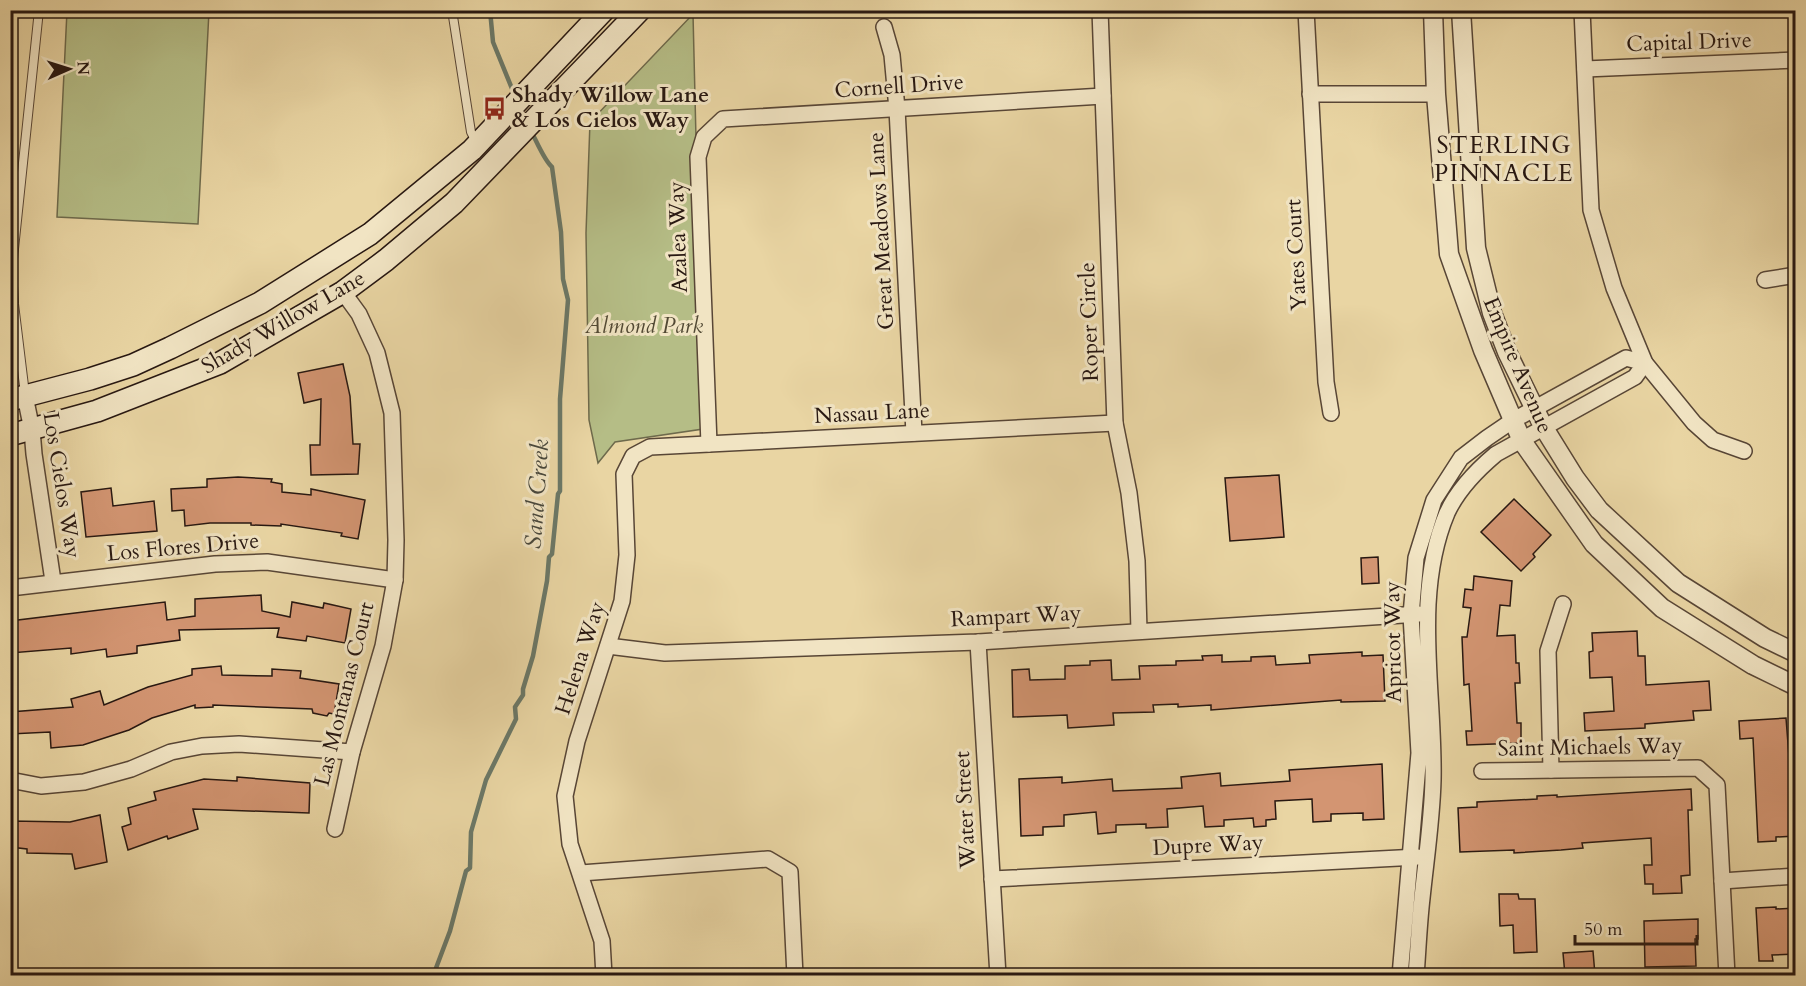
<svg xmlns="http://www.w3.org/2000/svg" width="1806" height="986" font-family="Cardo,serif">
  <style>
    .green { fill: #b5bd86; stroke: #6e6a4c; stroke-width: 1.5 }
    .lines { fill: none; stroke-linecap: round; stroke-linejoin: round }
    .stream { stroke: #6b7867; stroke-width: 4.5 }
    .building { fill: #d39572; stroke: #271711; stroke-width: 1.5 }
    .service-casing { stroke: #584636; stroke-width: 10 }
    .minor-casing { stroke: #584636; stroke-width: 18 }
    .tertiary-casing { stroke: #584636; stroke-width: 21 }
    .secondary-casing { stroke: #271711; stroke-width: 24 }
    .service { stroke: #f1e4c3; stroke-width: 8 }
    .minor { stroke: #f1e4c3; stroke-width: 15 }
    .tertiary { stroke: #f1e4c3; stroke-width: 18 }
    .secondary { stroke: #f1e4c3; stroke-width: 21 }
    .labels { text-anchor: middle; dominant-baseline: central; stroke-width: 6; stroke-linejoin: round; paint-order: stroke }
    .street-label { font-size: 22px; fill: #271711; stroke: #f1e4c3 }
    .poi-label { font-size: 22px; font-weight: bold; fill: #271711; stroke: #f1e4c3; text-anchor: start }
    .park-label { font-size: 22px; font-style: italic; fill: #524934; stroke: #f1e4c3 }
    .neighbourhood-label { font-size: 24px; letter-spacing: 1.5px; fill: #271711; stroke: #f1e4c3 }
    .water-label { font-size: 24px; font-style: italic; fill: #49483c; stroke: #f1e4c3 }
  </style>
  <rect width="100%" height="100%" fill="#e9d5a3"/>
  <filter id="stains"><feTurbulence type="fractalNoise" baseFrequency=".00333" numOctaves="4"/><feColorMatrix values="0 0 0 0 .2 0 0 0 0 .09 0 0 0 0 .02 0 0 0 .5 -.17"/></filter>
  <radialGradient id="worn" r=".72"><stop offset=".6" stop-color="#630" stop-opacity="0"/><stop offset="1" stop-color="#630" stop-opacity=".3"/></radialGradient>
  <!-- green -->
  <g class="green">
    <path d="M67,11H209L198,224L57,217Z"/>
    <path d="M693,14L703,429L615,442L598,463L589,420L586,233L590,122Z"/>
  </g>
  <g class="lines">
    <!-- stream -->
    <g class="stream">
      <path d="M490,10L493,42L515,96"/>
      <path d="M433,976L450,931L466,871L470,868L471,832L486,780L516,719L515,707L523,695V689L533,656L547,581L549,557L552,554L558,494L560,491V399L568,300L563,279L561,232L552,167C544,160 537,142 531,131"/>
    </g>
  </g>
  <!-- building -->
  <g class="building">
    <path d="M343,364L350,396L353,444H360L358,474L311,475L310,445H320L321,399L304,403L298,373Z"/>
    <path d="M1279,475L1284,537L1230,541L1225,478Z"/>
    <path d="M238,477L272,479L271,482L282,484V492L311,495V489L365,500L358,539L341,536L342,533L281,524V526L251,525V523H210L185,526L184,510L172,511L171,489L207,487V479Z"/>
    <path d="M111,488L113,506L154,501L157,531L86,537L81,492Z"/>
    <path d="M1514,499L1551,535L1533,554L1535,557L1521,571L1481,532Z"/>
    <path d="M1378,557L1379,583L1362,584L1361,558Z"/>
    <path d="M1474,576L1512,581L1510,606L1500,605L1497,636L1515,635L1516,663H1519L1520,683H1515L1517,723H1521V743L1467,745L1466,731H1472L1469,684L1464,685L1462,637H1467L1471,608L1463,607L1465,589L1473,590Z"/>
    <path d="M261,595L262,611L290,617L292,602L323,608L324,603L351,609L345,643L307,636L306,641L277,637L279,628L179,630L180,640L137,646V653L107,657L106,649L71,654V648L10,653V621L165,602L167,620L195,616V599Z"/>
    <path d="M1637,631L1638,656H1645L1646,685L1709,681L1711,710L1693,711L1694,720L1645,724V728L1585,731L1584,713L1614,711L1612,677L1590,678L1589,652L1593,651L1592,633Z"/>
    <path d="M1362,652V656L1383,655L1385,701L1341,702V700L1211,710V705L1178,707V704L1153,705L1154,712L1113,713L1114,725L1068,728L1067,715L1013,717L1012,670L1029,669L1030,680L1065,679V666L1090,665V661L1111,660L1112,680L1140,679L1139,666L1176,665V661L1203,660L1202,656L1222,655V662L1251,661V657L1275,656L1276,665L1310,663L1309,655Z"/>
    <path d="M221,666L222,675L272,676V669L301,671L300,678L339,684L334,714L329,713L327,716L313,713L312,709L213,705V707L195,708V705L152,718L129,730L83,745L51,748L50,732L10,734V712L73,707L71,699L100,691L104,705L148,687L192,675V669Z"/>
    <path d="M1786,718L1791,783H1796V836L1776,837V841L1758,842L1753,738L1740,739L1739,721Z"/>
    <path d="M1382,764L1384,819L1363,820V813L1331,814V821L1313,822L1312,799L1275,801L1276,819L1266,820V826L1254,827L1253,818L1224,820V826L1205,827L1203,806L1167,809L1168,827L1146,828V824L1116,825V832L1098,834L1096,812L1064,815V826L1043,827V835L1021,836L1019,779L1062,777V783L1112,779L1113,791L1182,788L1181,777L1220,773L1221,786L1290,781L1289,770Z"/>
    <path d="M237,777L310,783L309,813L193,809L198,829L168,839L167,836L128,850L122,827L131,824L128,808L156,800L154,792L204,779L237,781Z"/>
    <path d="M1691,789L1692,810H1688L1690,875L1681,876L1682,893L1653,894V884H1645L1644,865H1652L1651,838L1582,843L1583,848L1561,850L1514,853V850L1460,852L1458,808L1477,807V802L1537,799V796L1557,795V797Z"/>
    <path d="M100,815L107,862L75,869L72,854L27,853V849L10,847V821L70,822Z"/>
    <path d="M1499,894H1518L1519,899H1535L1537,952L1514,953L1513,925L1500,926Z"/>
    <path d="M1776,907V909L1796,908V954L1772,955L1773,961H1759L1756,908Z"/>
    <path d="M1698,919V939H1695L1696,966L1645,967L1644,921Z"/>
    <path d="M1593,951L1595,975H1565L1563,953Z"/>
  </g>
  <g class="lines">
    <defs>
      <g id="service">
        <path d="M452,10L471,132L476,142"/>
        <path d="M25,394L14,304L12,268L39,10"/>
      </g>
      <g id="minor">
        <path d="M1100,10L1115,423L1129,493L1137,561L1139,631"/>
        <path d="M1306,10L1326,382L1331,413"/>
        <path d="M1582,10L1591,210L1614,288L1645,363L1694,423L1713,440L1744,451"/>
        <path d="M884,27L892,55L897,109L914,433"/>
        <path d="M1585,69L1796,60"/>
        <path d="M1310,94H1436"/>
        <path d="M1765,280L1796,275"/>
        <path d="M25,396L32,430L34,454L53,581"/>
        <path d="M709,444L698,157L704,137L723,119L1103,96"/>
        <path d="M10,588L215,564L267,562L395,580"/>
        <path d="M978,642L998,976"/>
        <path d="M608,646L665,653L978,642L1419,614"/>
        <path d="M1551,770L1548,651L1563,604"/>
        <path d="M1482,771L1698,768L1717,785L1727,976"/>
        <path d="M10,780L41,786L84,782L131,769L171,752L202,746L239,744L352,752"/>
        <path d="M335,829L352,752L383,646L395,580L396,540L392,413L377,353L359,314L343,292"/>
        <path d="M581,873L768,859L790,872L795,976"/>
        <path d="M992,879L1418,857"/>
        <path d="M1722,881L1796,876"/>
        <path d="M604,976L602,941L570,844L565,796L577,741L622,601L627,555L624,474L633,456L650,447L1115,423"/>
        <path d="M1400,976L1419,753L1411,615L1416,558L1434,500L1461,458L1487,438L1512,421L1626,358L1645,363L1635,377L1496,454C1477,470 1458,489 1447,513C1412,596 1435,693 1433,780C1432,820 1426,859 1422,898C1419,924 1418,950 1416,976"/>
      </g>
      <g id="tertiary">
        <path d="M1433,10L1436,94L1449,254L1483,350L1522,441L1594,544L1662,608L1753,665L1796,686"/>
        <path d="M1461,10L1476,248L1492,313L1507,352L1544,428L1575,478L1599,510L1678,583L1765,638L1796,653"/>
      </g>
      <g id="secondary">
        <path d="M10,400L90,379L133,365L170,348L260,303L370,234L472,150L604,10"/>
        <path d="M10,435L97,411L220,363L343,292L386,260L454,203L640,10"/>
      </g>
    </defs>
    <!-- service casing -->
    <use href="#service" class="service-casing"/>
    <!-- minor casing -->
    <use href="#minor" class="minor-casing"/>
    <!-- tertiary casing -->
    <use href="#tertiary" class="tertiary-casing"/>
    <!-- secondary casing -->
    <use href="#secondary" class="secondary-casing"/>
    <!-- service -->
    <use href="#service" class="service"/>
    <!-- minor -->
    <use href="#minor" class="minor"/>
    <!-- tertiary -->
    <use href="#tertiary" class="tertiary"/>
    <!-- secondary -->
    <use href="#secondary" class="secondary"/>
  </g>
  <!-- icons -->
  <defs>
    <symbol id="bus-bare" viewBox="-9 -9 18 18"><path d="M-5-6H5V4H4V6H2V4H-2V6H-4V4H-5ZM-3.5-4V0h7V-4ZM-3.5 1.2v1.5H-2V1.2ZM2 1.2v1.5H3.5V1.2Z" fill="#8f2418" stroke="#f1e4c3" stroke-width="2.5" paint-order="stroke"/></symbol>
  </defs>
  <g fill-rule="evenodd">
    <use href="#bus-bare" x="478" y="92" width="33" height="33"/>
  </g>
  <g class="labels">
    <!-- street labels -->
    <g class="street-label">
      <text transform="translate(1689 42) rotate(-2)">Capital Drive</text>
      <text transform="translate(899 86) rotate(-4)">Cornell Drive</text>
      <text transform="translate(881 231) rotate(-93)">Great Meadows Lane</text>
      <text transform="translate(678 237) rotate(-92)">Azalea Way</text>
      <text transform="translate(1296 255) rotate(-93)">Yates Court</text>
      <text transform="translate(283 322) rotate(-30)">Shady Willow Lane</text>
      <text transform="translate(1089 322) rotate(-92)">Roper Circle</text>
      <text transform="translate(1518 365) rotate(67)">Empire Avenue</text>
      <text transform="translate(872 413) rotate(-3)">Nassau Lane</text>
      <text transform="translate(62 485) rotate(81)">Los Cielos Way</text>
      <text transform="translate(183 547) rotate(-5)">Los Flores Drive</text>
      <text transform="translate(1016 616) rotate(-3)">Rampart Way</text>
      <text transform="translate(1393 642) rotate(-91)">Apricot Way</text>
      <text transform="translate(580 658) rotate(-72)">Helena Way</text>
      <text transform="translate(344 694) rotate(-76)">Las Montanas Court</text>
      <text transform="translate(1590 747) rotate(-1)">Saint Michaels Way</text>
      <text transform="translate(965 810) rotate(-93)">Water Street</text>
      <text transform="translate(1208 845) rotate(-3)">Dupre Way</text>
    </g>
    <!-- poi labels -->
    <g class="poi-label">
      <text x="512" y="95">Shady Willow Lane<tspan x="512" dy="25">&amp; Los Cielos Way</tspan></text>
    </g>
    <!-- park labels -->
    <g class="park-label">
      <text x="644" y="326">Almond Park</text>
    </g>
    <!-- neighbourhood labels -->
    <g class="neighbourhood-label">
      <text x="1504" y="145">STERLING<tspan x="1504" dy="28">PINNACLE</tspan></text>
    </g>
    <!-- water labels -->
    <g class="water-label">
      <text transform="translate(537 494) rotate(-86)">Sand Creek</text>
    </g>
  </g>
  <!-- margin -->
  <rect width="1806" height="986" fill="none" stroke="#e9d5a3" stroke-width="36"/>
  <rect x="12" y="12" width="1782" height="962" fill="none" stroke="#271711" stroke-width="3"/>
  <rect x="18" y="18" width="1770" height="950" fill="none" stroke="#271711" stroke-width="1.5"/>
  <!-- north arrow -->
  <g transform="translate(69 69) rotate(87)" stroke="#f1e4c3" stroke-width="4.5" paint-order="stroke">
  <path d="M0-4.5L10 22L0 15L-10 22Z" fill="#271711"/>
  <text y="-9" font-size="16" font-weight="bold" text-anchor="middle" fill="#271711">N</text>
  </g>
  <!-- scale -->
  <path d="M1575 935v9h122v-9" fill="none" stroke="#271711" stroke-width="3"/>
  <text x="1584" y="935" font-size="18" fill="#271711" stroke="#f1e4c3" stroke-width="4.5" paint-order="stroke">50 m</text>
  <rect width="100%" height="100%" filter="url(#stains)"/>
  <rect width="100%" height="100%" fill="url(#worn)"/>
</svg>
